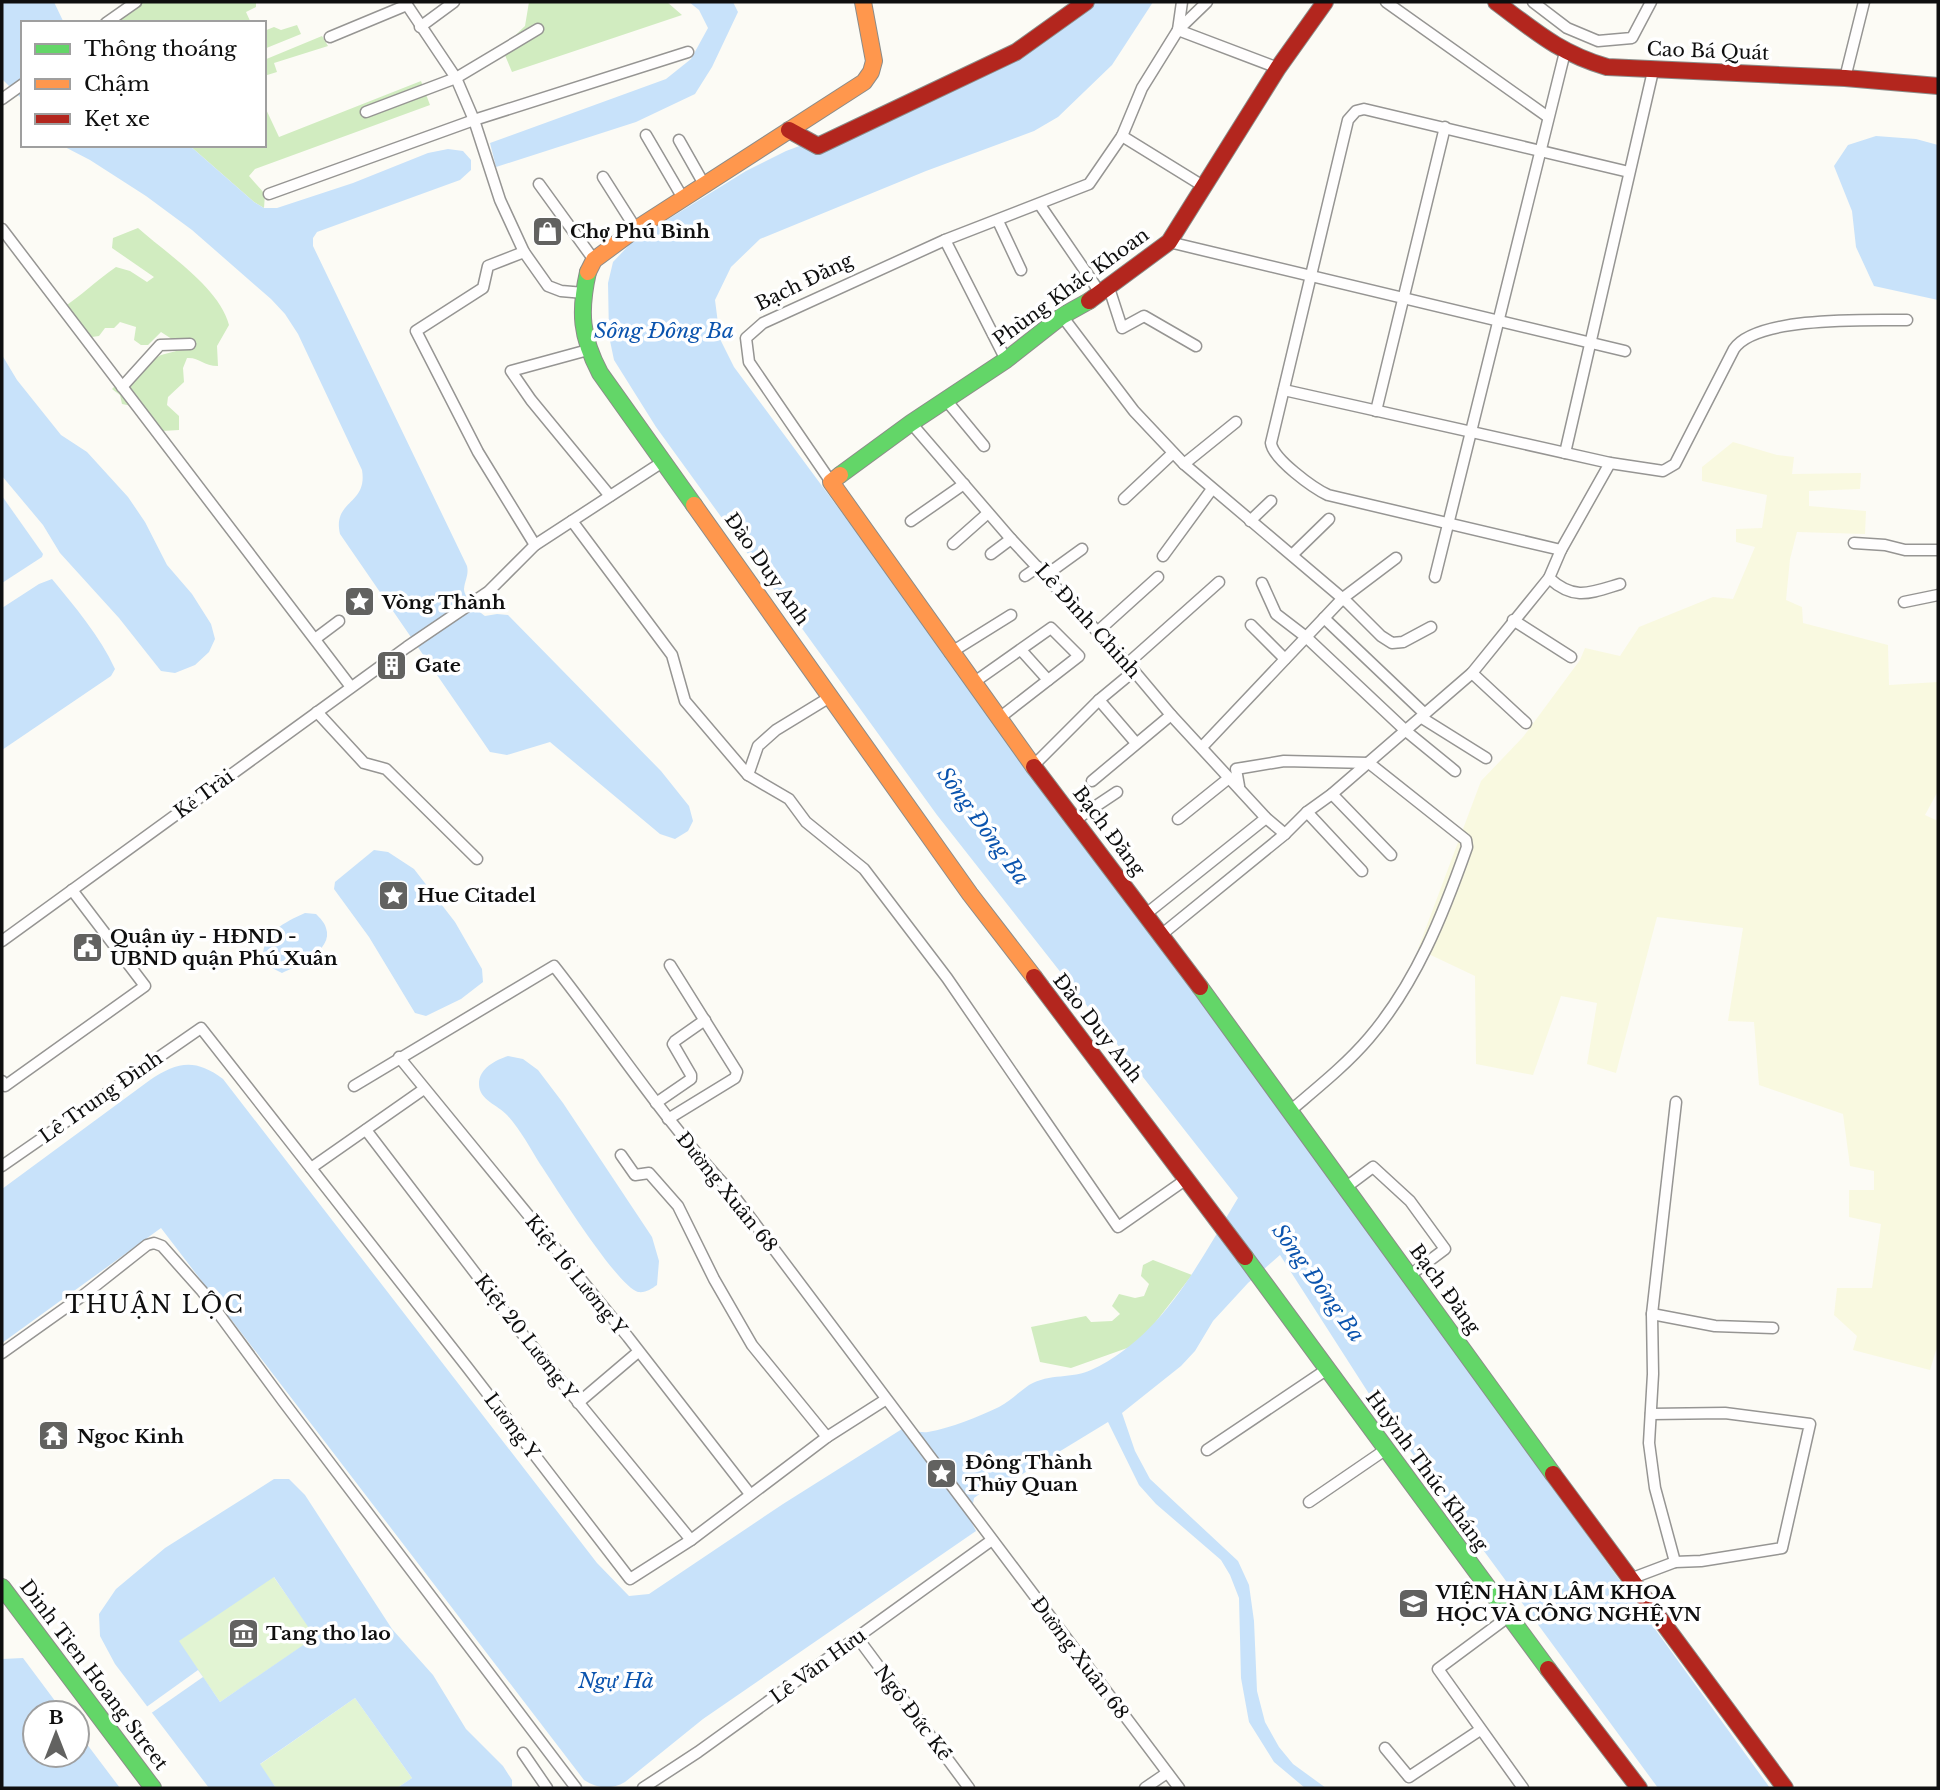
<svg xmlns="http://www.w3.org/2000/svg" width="1940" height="1790" font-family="'Libre Baskerville',serif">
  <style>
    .farmland { fill: #f9f9e0 }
    .green { fill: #e2f4d3 }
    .forest { fill: #d1ecc0 }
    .water { fill: #c8e2fa; fill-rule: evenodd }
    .pier { fill: #fcfbf5 }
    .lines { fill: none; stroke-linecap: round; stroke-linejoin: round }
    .street-casing { stroke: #969593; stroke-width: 13 }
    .fast-casing { stroke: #8c8c89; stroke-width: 18 }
    .slow-casing { stroke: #8c8c89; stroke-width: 18 }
    .jam-casing { stroke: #8c8c89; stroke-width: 18 }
    .street { stroke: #fffefe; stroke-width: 10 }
    .fast { stroke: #63d668; stroke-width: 16 }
    .slow { stroke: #ff974d; stroke-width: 16 }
    .jam { stroke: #b3261e; stroke-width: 16 }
    .labels { text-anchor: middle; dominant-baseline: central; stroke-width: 7; stroke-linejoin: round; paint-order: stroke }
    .street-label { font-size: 19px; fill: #0f0f0f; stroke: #fff }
    .poi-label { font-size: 19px; font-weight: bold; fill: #0f0f0f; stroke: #fff; text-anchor: start }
    .water-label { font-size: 21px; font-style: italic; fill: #0b54ae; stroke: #fff }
    .quarter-label { font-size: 23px; letter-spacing: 2px; fill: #0f0f0f; stroke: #fff }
  </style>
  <rect width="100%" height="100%" fill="#fcfbf5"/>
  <!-- farmland -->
  <path class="farmland" d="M1733,442L1777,455L1794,457L1792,474L1861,473L1860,489L1809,491V506L1866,511L1865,534L1797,532L1790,559L1786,600L1802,607L1803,623L1888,645L1889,685L1938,682V791L1925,815L1938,821V1344L1930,1370L1853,1350L1857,1336L1834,1315L1837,1288H1872L1881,1224L1849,1217V1190H1874V1171L1850,1166L1843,1114L1759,1085L1754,1022L1728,1021L1743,928L1657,917L1616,1073L1587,1064L1597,1003L1561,996L1533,1075L1476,1064L1475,976L1418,949L1481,781L1523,737L1580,660L1585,648L1620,656L1639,627L1713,597L1733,599L1755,547L1736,542V529L1762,528L1767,495L1702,481V467Z"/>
  <!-- green -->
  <g class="green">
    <path d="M273,1576L316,1637L220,1702L178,1641Z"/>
    <path d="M355,1698L412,1778L397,1788H276L259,1765Z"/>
  </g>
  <!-- forest -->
  <g class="forest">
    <path d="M143,2H256V7L246,12L251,23H114Z"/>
    <path d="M529,2H667L682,15L512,72L502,48L525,26Z"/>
    <path d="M297,25L301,34L264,49V31L274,27L281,30Z"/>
    <path d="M322,36L328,46L274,63L277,72L264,76V60Z"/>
    <path d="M421,81L430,105L255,169L249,176L265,194L264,208L254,202L189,145H264V105L279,137Z"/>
    <path d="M138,228C167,254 219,287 229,325L217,346L218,366C203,366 199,357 187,358L183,368L184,382L168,397L167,405L179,416V430L162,431L150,420L139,418L137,407L122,404L120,395L112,389L123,378L161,355L180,350L178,343L161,332L148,345H141L134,340L136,327L120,322L114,328H105L99,336L78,339L61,309C81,296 97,280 116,267L130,271L147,282L154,277L112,248L113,238Z"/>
    <path d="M1153,1260L1192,1275L1151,1328L1130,1347L1071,1368L1040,1362L1031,1327L1086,1316L1091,1322L1112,1321L1120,1314L1112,1306L1119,1294L1135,1298L1144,1296L1149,1284L1141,1276L1143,1265Z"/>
  </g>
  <!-- water -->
  <g class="water">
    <path d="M2,2H54L64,23H23V100L2,79Z"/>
    <path d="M689,2H733L738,12L712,67L695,94L636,122L496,167L490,143L666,79L691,59L708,28L699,10Z"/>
    <path d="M1083,2H1153L1112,65L1058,117L1034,131L926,171L760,239L731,267L715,300L720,339L734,367L1101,863L1770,1788H1658L1373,1400L1280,1255L1248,1283L1213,1321L1195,1351L1181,1366L1122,1413L1135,1451L1150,1479L1238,1561L1249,1585L1254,1621L1257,1691L1265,1722L1279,1747L1293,1764L1326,1788H1305L1274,1762L1249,1722L1241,1678L1239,1598L1230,1575L1221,1560L1156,1504L1139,1485L1108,1422L1016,1478L985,1490L974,1498L970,1519L976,1531L703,1719L625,1782C611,1790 598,1789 584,1780L161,1228L2,1343V1189L150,1080C177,1062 195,1058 223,1079L597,1563L629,1596L649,1594L783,1504L902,1429C910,1430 920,1433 928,1432C951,1428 978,1417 999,1407C1010,1401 1019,1392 1029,1385C1050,1373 1072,1379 1091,1370C1163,1337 1199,1262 1238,1198L937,815L656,427L614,360L609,336L608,283L613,262L633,241L746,171L786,151L904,107L958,83Z"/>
    <path d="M1876,136L1916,139L1938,145V300L1874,286L1856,247L1852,211L1834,166L1848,145Z"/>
    <path d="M61,145H189L254,202L264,208H277L353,183L428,153L448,149L463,151L471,160V170L460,180L317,232L313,238V246L467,566C469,575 465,580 464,589C464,598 478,611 485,616L497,614L508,615L661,771L689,806L693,821L688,831L675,839L660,834L550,742L507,755L490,752L340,534C332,500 368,505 362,470L298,334L285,314L271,299L192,230L146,196L90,160Z"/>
    <path d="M2,355L17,380L61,435L87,452L128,497L145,522L167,565L192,594L211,624L215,639L209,652L195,665L175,673L161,671L119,618L60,553L43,525L2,476Z"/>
    <path d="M2,496L43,554L42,557L2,583Z"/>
    <path d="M52,579C75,607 100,636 115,669L111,676L2,750V608L39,584Z"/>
    <path d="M374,850L388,852L414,869L455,922L482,969L483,982L461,999L426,1016L415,1013L369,937L334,889L335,882Z"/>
    <path d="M305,913L316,914C320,918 325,923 326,928C334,950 297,966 282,973L268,966L263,958C262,933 285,922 305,913Z"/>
    <path d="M508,1056L523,1059L538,1070L563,1103L652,1237L659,1261L657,1285C651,1289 646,1293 638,1292C617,1286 555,1186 540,1164C530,1148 520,1129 507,1115C498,1105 479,1100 479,1084C479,1068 496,1060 508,1056Z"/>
    <path d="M274,1479H289L305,1495L392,1629L433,1675L466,1729L503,1766L512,1780V1788H397L412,1778L355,1698L260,1764L276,1788H209L115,1664L100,1636L99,1614L116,1589L165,1548ZM274,1577L315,1637L220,1702L179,1641Z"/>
    <path d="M23,1658L64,1713H35V1755H77V1731L120,1788H2V1659Z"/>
  </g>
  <!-- pier -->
  <path class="pier" d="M198,1670L203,1677L150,1714L145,1708Z"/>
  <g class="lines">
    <defs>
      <g id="street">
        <path d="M405,2L456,78L474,120L500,200L524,252L548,286L561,291L584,293"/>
        <path d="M1386,2L1548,117"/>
        <path d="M1533,2L1567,28L1598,41L1632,38L1651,2"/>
        <path d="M106,23L136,2"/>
        <path d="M420,27L454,2"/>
        <path d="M1178,30L1278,68"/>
        <path d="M1178,30L1182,2"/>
        <path d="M330,37L407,5"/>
        <path d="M1845,78L1864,2"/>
        <path d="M2,99L23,84"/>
        <path d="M366,112L456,78L538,29"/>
        <path d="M646,135L684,200"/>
        <path d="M1122,136L1203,186"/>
        <path d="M679,140L705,186"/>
        <path d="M603,177L636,229"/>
        <path d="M539,184L594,260"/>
        <path d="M269,194L474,120L688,52"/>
        <path d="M1040,205L1101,294"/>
        <path d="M998,221L1021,270"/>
        <path d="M2,229L351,687"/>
        <path d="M945,240L1006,360"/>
        <path d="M1169,242L1625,351"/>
        <path d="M524,252L488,266L483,288L416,331L478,452L535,545"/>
        <path d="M1109,288L1122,328L1144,316L1196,346"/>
        <path d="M1062,316L1134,411L1184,464L1348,603L1381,636L1392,643L1403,642L1431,627"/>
        <path d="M588,350L511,371L531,400L610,496"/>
        <path d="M122,387L160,345L190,344"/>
        <path d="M1284,390L1610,463L1663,471L1675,464L1734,349C1756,316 1869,320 1907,320"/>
        <path d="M946,400L984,446"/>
        <path d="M1376,411L1445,127"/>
        <path d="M911,423L1011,539L1134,671L1171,715L1266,818L1285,834"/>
        <path d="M1565,453L1653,71"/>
        <path d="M1184,464L1236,422"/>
        <path d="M831,482L749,362L746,338L763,323L945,240L1089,184L1122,136L1142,88L1178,30L1207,2"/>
        <path d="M1124,499L1173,453"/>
        <path d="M572,521L672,655L685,701L748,775L789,799L806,822L864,869L947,978L1118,1227L1188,1178"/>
        <path d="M911,521L964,484"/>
        <path d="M1250,521L1271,501"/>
        <path d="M1854,543L1885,545L1905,550H1938"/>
        <path d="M953,544L988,513"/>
        <path d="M1561,550L1328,495C1313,488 1273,459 1271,443L1348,120L1356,111L1364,109L1629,172"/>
        <path d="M991,554L1011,539"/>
        <path d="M1292,555L1329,519"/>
        <path d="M1163,556L1212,489"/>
        <path d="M1046,575L1082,549"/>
        <path d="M1025,576L1038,567"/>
        <path d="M1435,577L1565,52"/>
        <path d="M1549,578C1574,601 1590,593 1620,584"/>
        <path d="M1262,583L1276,614L1306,637L1406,731L1455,771"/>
        <path d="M1904,602L1938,595"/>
        <path d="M1324,618L1425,714"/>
        <path d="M1513,620L1571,657"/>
        <path d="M1251,625L1285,659"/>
        <path d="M1097,632L1158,577"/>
        <path d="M315,639L339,621"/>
        <path d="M1021,650L1048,680"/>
        <path d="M950,653L1011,615"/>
        <path d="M1127,664L1219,582"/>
        <path d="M1472,673L1526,723"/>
        <path d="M973,683L1051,628L1079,656L998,719"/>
        <path d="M1099,700L1136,743"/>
        <path d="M317,712L364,763L386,769L477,859"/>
        <path d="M1422,718L1486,758"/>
        <path d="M1202,747L1343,598L1396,558"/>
        <path d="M1033,766L1099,700L1134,671"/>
        <path d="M748,775L758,746L776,730L830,697"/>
        <path d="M1092,781L1171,715"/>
        <path d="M1239,786L1236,769L1284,761L1369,763L1466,840L1467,847C1443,915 1416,983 1369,1038C1346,1065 1317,1088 1290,1111"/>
        <path d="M1332,794L1391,855"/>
        <path d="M1307,812L1362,871"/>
        <path d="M1178,819L1229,778"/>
        <path d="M1075,820L1117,792"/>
        <path d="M1146,914L1266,818"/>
        <path d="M1161,935L1285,834L1307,812L1332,794L1472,673L1549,578L1561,550L1610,463"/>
        <path d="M2,941L407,647L488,592L535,545L664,461"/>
        <path d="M399,1057L628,1337L750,1494"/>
        <path d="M2,1081L5,1086L145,986L72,890"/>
        <path d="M354,1086L554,966C613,1041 665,1122 731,1192L1179,1788"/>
        <path d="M656,1103L691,1079V1075L673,1044L675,1041L705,1020"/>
        <path d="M668,1119L735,1078L737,1072L670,965"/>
        <path d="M366,1130L511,1320L691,1540"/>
        <path d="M621,1155L635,1175L649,1173L678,1206L714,1279L752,1345L827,1437"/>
        <path d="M2,1166L201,1028L467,1367L630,1579L691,1540L827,1437L885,1400"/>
        <path d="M311,1168L424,1089"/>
        <path d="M1345,1188L1373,1167L1410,1201L1445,1249L1409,1276"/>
        <path d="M1652,1314L1715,1326L1773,1328"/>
        <path d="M2,1353L85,1294L147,1245L154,1243L162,1246L202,1291L283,1401L576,1788"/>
        <path d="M578,1403L638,1352"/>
        <path d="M1207,1450L1326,1370"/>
        <path d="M1309,1502L1385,1450"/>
        <path d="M1675,1562L1655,1488L1649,1443L1653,1374L1652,1314L1676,1102"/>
        <path d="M1630,1579L1675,1562L1701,1561L1782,1548L1810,1424L1725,1413L1651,1414"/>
        <path d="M1508,1617L1438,1669L1523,1788"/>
        <path d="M857,1637L969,1788"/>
        <path d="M1385,1748L1409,1777L1480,1730"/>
        <path d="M523,1753L547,1788"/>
        <path d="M643,1788L698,1752L992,1540"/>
        <path d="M1145,1788L1167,1773"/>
      </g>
      <g id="fast">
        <path d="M588,272C579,312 581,337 600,373L694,505"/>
        <path d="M840,475L911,423L1006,360L1062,316L1089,301"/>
        <path d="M1200,987L1553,1474"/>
        <path d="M1245,1257L1548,1669"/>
        <path d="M2,1587L153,1788"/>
      </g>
      <g id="slow">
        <path d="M588,272L594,260L636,229L864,82L871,72L874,61L863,2"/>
        <path d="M840,475L831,482L1034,767"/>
        <path d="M694,505L970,894L1034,977"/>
      </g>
      <g id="jam">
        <path d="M1496,2C1535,31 1559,53 1607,67L1845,78L1938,86"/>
        <path d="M789,130L818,146L1016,52L1086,2"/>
        <path d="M1089,301L1169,242L1278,68L1325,2"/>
        <path d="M1034,767L1200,987"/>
        <path d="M1034,977L1245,1257"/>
        <path d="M1553,1474L1785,1788"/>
        <path d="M1548,1669L1639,1788"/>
      </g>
    </defs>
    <!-- street casing -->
    <use href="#street" class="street-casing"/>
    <!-- fast casing -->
    <use href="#fast" class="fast-casing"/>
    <!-- slow casing -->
    <use href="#slow" class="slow-casing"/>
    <!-- jam casing -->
    <use href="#jam" class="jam-casing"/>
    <!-- street -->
    <use href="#street" class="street"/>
    <!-- fast -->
    <use href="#fast" class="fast"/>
    <!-- slow -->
    <use href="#slow" class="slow"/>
    <!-- jam -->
    <use href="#jam" class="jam"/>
  </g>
  <!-- icons -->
  <defs>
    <symbol id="shop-square" viewBox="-11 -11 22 22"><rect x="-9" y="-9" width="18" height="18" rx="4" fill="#626260" stroke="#fff"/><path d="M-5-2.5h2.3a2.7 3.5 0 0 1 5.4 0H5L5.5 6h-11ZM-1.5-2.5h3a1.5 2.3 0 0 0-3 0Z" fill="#fff"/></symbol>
    <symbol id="sight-square" viewBox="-11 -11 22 22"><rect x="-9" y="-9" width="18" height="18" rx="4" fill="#626260" stroke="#fff"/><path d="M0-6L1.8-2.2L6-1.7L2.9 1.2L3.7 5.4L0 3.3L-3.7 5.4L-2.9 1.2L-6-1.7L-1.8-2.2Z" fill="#fff"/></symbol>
    <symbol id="building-square" viewBox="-11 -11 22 22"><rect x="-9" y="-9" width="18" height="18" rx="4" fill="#626260" stroke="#fff"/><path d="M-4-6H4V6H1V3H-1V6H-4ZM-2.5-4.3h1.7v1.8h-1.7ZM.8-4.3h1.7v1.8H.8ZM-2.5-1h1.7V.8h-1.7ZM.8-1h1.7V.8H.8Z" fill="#fff"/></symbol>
    <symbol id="civic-square" viewBox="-11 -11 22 22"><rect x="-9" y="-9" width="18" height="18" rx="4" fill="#626260" stroke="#fff"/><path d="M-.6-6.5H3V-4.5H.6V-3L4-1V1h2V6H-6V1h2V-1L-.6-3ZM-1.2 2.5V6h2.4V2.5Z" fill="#fff"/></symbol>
    <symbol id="temple-square" viewBox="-11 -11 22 22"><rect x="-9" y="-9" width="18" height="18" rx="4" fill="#626260" stroke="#fff"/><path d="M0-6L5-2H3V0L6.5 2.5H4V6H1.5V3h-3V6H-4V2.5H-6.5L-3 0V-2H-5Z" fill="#fff"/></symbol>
    <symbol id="university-square" viewBox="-11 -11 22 22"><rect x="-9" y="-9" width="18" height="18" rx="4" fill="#626260" stroke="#fff"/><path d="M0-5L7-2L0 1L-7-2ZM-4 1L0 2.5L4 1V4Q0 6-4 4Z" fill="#fff"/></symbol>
    <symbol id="museum-square" viewBox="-11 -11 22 22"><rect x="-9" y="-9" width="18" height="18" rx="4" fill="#626260" stroke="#fff"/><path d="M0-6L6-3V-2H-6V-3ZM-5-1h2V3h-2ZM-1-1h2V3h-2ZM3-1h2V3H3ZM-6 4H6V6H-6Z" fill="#fff"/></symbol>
  </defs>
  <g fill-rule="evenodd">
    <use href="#shop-square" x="530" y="214" width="35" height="35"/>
    <use href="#sight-square" x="342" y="584" width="35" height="35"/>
    <use href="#building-square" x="374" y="648" width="35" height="35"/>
    <use href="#sight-square" x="376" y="878" width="35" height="35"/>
    <use href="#civic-square" x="70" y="930" width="35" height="35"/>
    <use href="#temple-square" x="36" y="1418" width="35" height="35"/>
    <use href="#sight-square" x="924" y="1456" width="35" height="35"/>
    <use href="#university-square" x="1396" y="1586" width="35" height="35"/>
    <use href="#museum-square" x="226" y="1616" width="35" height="35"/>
  </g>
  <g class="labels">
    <!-- street labels -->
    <g class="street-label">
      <text transform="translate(1708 51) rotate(2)">Cao Bá Quát</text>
      <text transform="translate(804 282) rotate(-26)">Bạch Đằng</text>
      <text transform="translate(1071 287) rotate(-36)">Phùng Khắc Khoan</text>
      <text transform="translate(767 569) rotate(55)">Đào Duy Anh</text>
      <text transform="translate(1088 621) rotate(48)">Lê Đình Chinh</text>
      <text transform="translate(204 794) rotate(-36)">Kẻ Trài</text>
      <text transform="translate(1109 831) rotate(53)">Bạch Đằng</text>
      <text transform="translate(1098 1028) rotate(52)">Đào Duy Anh</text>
      <text transform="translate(101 1097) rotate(-35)">Lê Trung Đình</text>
      <text transform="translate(727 1192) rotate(51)">Đường Xuân 68</text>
      <text transform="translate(576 1275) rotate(51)">Kiệt 16 Lương Y</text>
      <text transform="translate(1445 1289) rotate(54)">Bạch Đằng</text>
      <text transform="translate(526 1337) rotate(52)">Kiệt 20 Lương Y</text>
      <text transform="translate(512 1426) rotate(53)">Lương Y</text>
      <text transform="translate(1427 1471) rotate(54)">Huỳnh Thúc Kháng</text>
      <text transform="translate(1080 1658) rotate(53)">Đường Xuân 68</text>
      <text transform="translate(818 1666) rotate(-36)">Lê Văn Hưu</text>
      <text transform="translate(94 1675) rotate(53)">Dinh Tien Hoang Street</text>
      <text transform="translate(913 1713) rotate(53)">Ngô Đức Kế</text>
    </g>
    <!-- poi labels -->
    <g class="poi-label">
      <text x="570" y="231">Chợ Phú Bình</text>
      <text x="382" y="602">Vòng Thành</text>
      <text x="415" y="665">Gate</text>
      <text x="417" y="895">Hue Citadel</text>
      <text x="110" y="936">Quận ủy - HĐND -<tspan x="110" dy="22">UBND quận Phú Xuân</tspan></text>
      <text x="77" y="1436">Ngoc Kinh</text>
      <text x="965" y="1462">Đông Thành<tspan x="965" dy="22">Thủy Quan</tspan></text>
      <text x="1436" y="1592">VIỆN HÀN LÂM KHOA<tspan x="1436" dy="22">HỌC VÀ CÔNG NGHỆ VN</tspan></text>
      <text x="266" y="1633">Tang tho lao</text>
    </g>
    <!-- water labels -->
    <g class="water-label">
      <text x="664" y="331">Sông Đông Ba</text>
      <text transform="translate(983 826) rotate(54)">Sông Đông Ba</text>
      <text transform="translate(1318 1283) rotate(54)">Sông Đông Ba</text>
      <text x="616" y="1681">Ngự Hà</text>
    </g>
    <!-- quarter labels -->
    <g class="quarter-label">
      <text x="155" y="1305">THUẬN LỘC</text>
    </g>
  </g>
  <!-- border -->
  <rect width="1940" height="1790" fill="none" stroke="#0f0f0f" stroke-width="7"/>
  <!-- legend -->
  <rect x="21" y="21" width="245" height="126" fill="#ffffff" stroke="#9f9f9f" stroke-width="2"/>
  <rect x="35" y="44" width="35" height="10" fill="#63d668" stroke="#9f9f9f" stroke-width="2"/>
  <text x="84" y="56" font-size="21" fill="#0f0f0f">Thông thoáng</text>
  <rect x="35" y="79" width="35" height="10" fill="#ff974d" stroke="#9f9f9f" stroke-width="2"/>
  <text x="84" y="91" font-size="21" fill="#0f0f0f">Chậm</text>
  <rect x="35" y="114" width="35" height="10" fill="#b3261e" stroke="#9f9f9f" stroke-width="2"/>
  <text x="84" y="126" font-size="21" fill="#0f0f0f">Kẹt xe</text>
  <!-- north arrow -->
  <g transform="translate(56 1734)"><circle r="33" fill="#ffffff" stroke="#9f9f9f" stroke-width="2"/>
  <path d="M0-5L12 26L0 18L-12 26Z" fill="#626260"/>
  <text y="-10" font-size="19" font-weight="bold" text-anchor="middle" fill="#0f0f0f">B</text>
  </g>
</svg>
